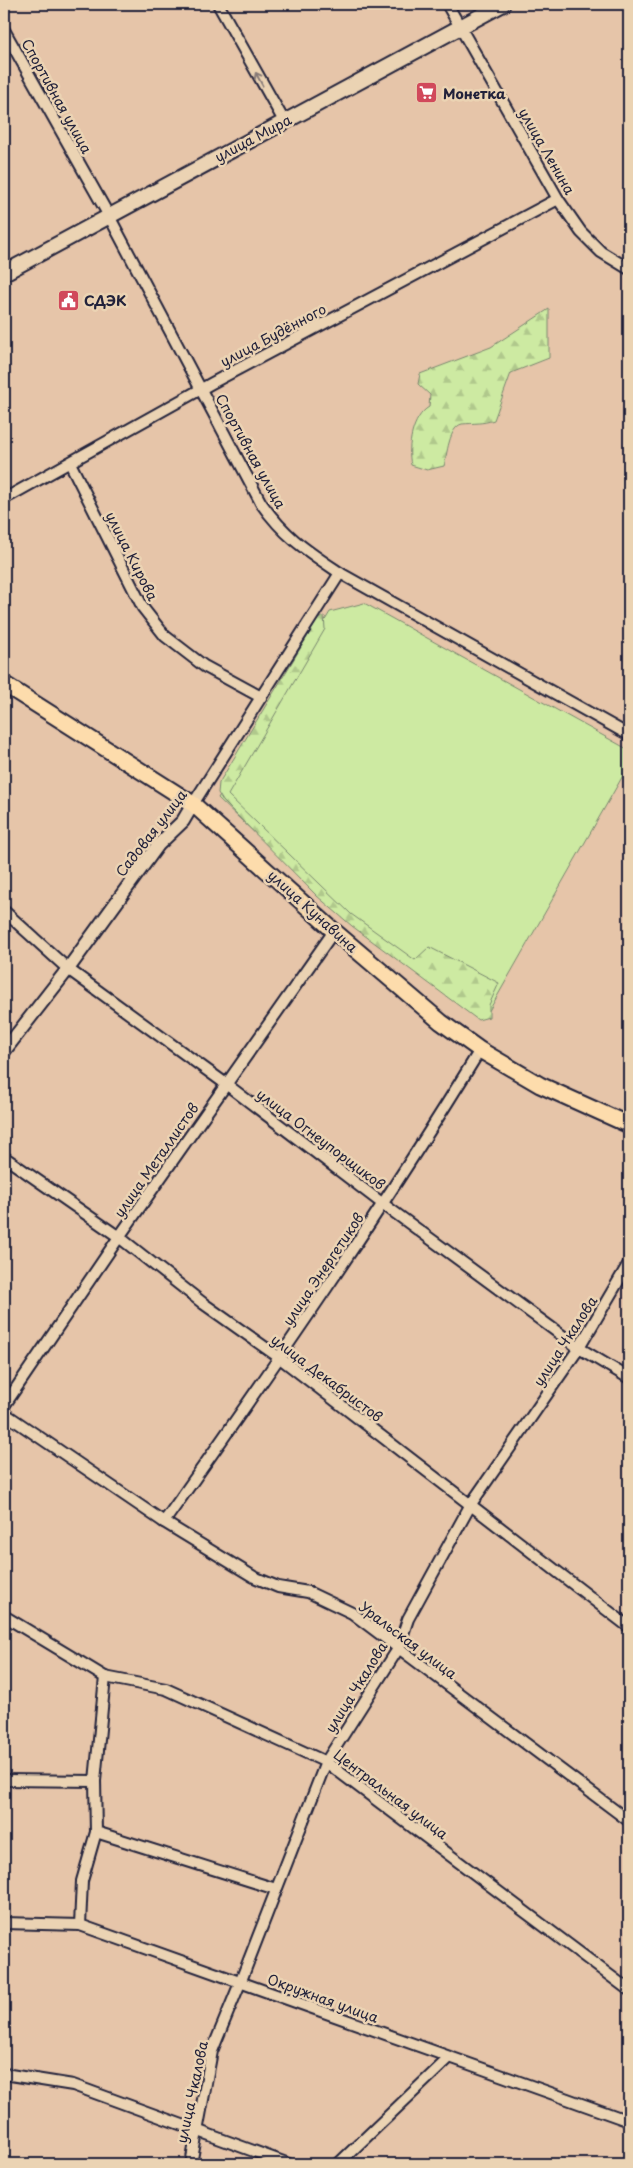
<svg xmlns="http://www.w3.org/2000/svg" width="633" height="2168" font-family="'Playpen Sans',sans-serif">
  <style>
    .grass { fill: #cdeaa2; stroke: #78866e }
    .forest { fill: url(#forest-firs); stroke: #78866e }
    .lines { fill: none; stroke-linecap: round; stroke-linejoin: round }
    .minor-casing { stroke: #22223b; stroke-width: 14 }
    .tertiary-casing { stroke: #22223b; stroke-width: 16 }
    .secondary-casing { stroke: #22223b; stroke-width: 18 }
    .primary-casing { stroke: #22223b; stroke-width: 19 }
    .minor { stroke: #ebd3b3; stroke-width: 10 }
    .tertiary { stroke: #ebd3b3; stroke-width: 12 }
    .secondary { stroke: #ebd3b3; stroke-width: 14 }
    .primary { stroke: #fddcac; stroke-width: 15 }
    .oneway { stroke: #867a77 }
    .labels { text-anchor: middle; dominant-baseline: central; stroke-width: 5; stroke-linejoin: round; paint-order: stroke }
    .poi-label { font-size: 14px; font-weight: bold; fill: #22223b; stroke: #ebd3b3; text-anchor: start }
    .street-label { font-size: 14px; fill: #22223b; stroke: #ebd3b3 }
  </style>
  <defs>
    <pattern id="forest-firs" width="22" height="20" patternUnits="userSpaceOnUse" patternTransform="scale(1.25)"><rect width="22" height="20" fill="#cdeaa2"/><path d="M5 1l3.5 6h-7zM16 11l3.5 6h-7z" fill="#b0c88c"/></pattern>
  </defs>
  <rect width="100%" height="100%" fill="#e6c5a9"/>
  <filter id="ink" filterUnits="userSpaceOnUse"><feTurbulence type="fractalNoise" baseFrequency=".02" numOctaves="2"/><feDisplacementMap in="SourceGraphic" scale="10" xChannelSelector="R" yChannelSelector="G"/><feConvolveMatrix kernelMatrix="1 2 1 2 8 2 1 2 1" color-interpolation-filters="sRGB"/></filter>
  <g filter="url(#ink)">
    <!-- grass -->
    <path class="grass" d="M364,603L629,750V765L486,1016L342,916L218,798L330,612Z"/>
    <!-- forest -->
    <g class="forest">
      <path d="M549,309V358L511,373L494,420C482,424 474,423 462,424C449,427 447,455 444,466L427,470L411,465C407,447 412,417 429,407L430,395L418,384L420,374L491,347Z"/>
      <path d="M324,616L325,629L228,795L351,914L415,960L429,947L499,983L489,1005V1017L478,1020L352,926L317,896L223,801L218,793L219,783L318,619Z"/>
    </g>
    <g class="lines">
      <defs>
        <g id="minor">
          <path d="M218,4L284,121"/>
          <path d="M447,4L558,199L581,232L601,252L629,269"/>
          <path d="M4,30L109,216L261,503C285,537 306,550 340,573L629,735"/>
          <path d="M70,463L143,608L165,636L204,666L261,697"/>
          <path d="M4,499L212,383L558,199"/>
          <path d="M193,804L340,573"/>
          <path d="M4,911L68,969L226,1084L383,1204L579,1348L629,1378"/>
          <path d="M4,1157L119,1237L204,1304L280,1358L629,1627"/>
          <path d="M4,1406L119,1237L334,931"/>
          <path d="M4,1413L164,1522L254,1577L278,1587L308,1592L352,1613L629,1821"/>
          <path d="M164,1522C274,1367 381,1212 480,1050"/>
          <path d="M4,1616L105,1677L166,1689L326,1762L629,1990"/>
          <path d="M4,1780L95,1781"/>
          <path d="M96,1832L276,1889"/>
          <path d="M4,1923L80,1925L629,2121"/>
          <path d="M80,1925L82,1881L96,1832L95,1781L105,1677"/>
          <path d="M4,2074L73,2085L289,2164"/>
          <path d="M191,2164L212,2051L240,1983L326,1762L398,1649L408,1619L471,1504L579,1348L629,1263"/>
          <path d="M338,2164L449,2058"/>
        </g>
        <path id="tertiary" d="M4,1051L68,969L158,845L183,821L193,804"/>
        <path id="secondary" d="M4,273L503,4"/>
        <path id="primary" d="M4,684L193,804L334,931L441,1022L480,1050L540,1085L629,1125"/>
      </defs>
      <!-- minor casing -->
      <use href="#minor" class="minor-casing"/>
      <!-- tertiary casing -->
      <use href="#tertiary" class="tertiary-casing"/>
      <!-- secondary casing -->
      <use href="#secondary" class="secondary-casing"/>
      <!-- primary casing -->
      <use href="#primary" class="primary-casing"/>
      <!-- minor -->
      <use href="#minor" class="minor"/>
      <!-- tertiary -->
      <use href="#tertiary" class="tertiary"/>
      <!-- secondary -->
      <use href="#secondary" class="secondary"/>
      <!-- primary -->
      <use href="#primary" class="primary"/>
    </g>
    <!-- one-way arrows -->
    <defs><path id="oneway-shaft" d="M-6 0H5M1.5-3L5.5 0L1.5 3" fill="none" stroke-width="1.6" stroke-linecap="round" stroke-linejoin="round" transform="scale(1.25)"/></defs>
    <use class="oneway" href="#oneway-shaft" transform="translate(259 79) rotate(-118)"/>
  </g>
  <!-- icons -->
  <defs>
    <symbol id="supermarket-square" viewBox="-11 -11 22 22"><rect x="-9" y="-9" width="18" height="18" rx="4" fill="#d1495b" stroke="#ebd3b3"/><path d="M-6-5.5h2.5l.6 2H6L4.5 2H-2.5L-4.4-4H-6ZM-1.5 3.2a1.3 1.3 0 1 0 .1 0ZM3 3.2a1.3 1.3 0 1 0 .1 0Z" fill="#fff"/></symbol>
    <symbol id="civic-square" viewBox="-11 -11 22 22"><rect x="-9" y="-9" width="18" height="18" rx="4" fill="#d1495b" stroke="#ebd3b3"/><path d="M-.6-6.5H3V-4.5H.6V-3L4-1V1h2V6H-6V1h2V-1L-.6-3ZM-1.2 2.5V6h2.4V2.5Z" fill="#fff"/></symbol>
  </defs>
  <g fill-rule="evenodd">
    <use href="#supermarket-square" x="414" y="80" width="25" height="25"/>
    <use href="#civic-square" x="56" y="288" width="25" height="25"/>
  </g>
  <g class="labels">
    <!-- poi labels -->
    <g class="poi-label">
      <text x="443" y="93">Монетка</text>
      <text x="84" y="300">СДЭК</text>
    </g>
    <!-- street labels -->
    <g class="street-label">
      <text transform="translate(57 96) rotate(61)">Спортивная улица</text>
      <text transform="translate(253 138) rotate(-28)">улица Мира</text>
      <text transform="translate(547 151) rotate(60)">улица Ленина</text>
      <text transform="translate(273 335) rotate(-28)">улица Будённого</text>
      <text transform="translate(251 451) rotate(61)">Спортивная улица</text>
      <text transform="translate(132 556) rotate(63)">улица Кирова</text>
      <text transform="translate(151 833) rotate(-52)">Садовая улица</text>
      <text transform="translate(313 911) rotate(42)">улица Кунавина</text>
      <text transform="translate(321 1139) rotate(37)">улица Огнеупорщиков</text>
      <text transform="translate(156 1160) rotate(-55)">улица Металлистов</text>
      <text transform="translate(323 1269) rotate(-56)">улица Энергетиков</text>
      <text transform="translate(565 1341) rotate(-57)">улица Чкалова</text>
      <text transform="translate(327 1378) rotate(37)">улица Декабристов</text>
      <text transform="translate(408 1640) rotate(37)">Уральская улица</text>
      <text transform="translate(356 1687) rotate(-58)">улица Чкалова</text>
      <text transform="translate(391 1794) rotate(37)">Центральная улица</text>
      <text transform="translate(323 1998) rotate(20)">Окружная улица</text>
      <text transform="translate(192 2092) rotate(-78)">улица Чкалова</text>
    </g>
  </g>
  <!-- margin -->
  <rect width="633" height="2168" fill="none" stroke="#ebd3b3" stroke-width="20"/>
  <rect x="10" y="10" width="613" height="2148" fill="none" stroke="#22223b" stroke-width="2" filter="url(#ink)"/>
</svg>
